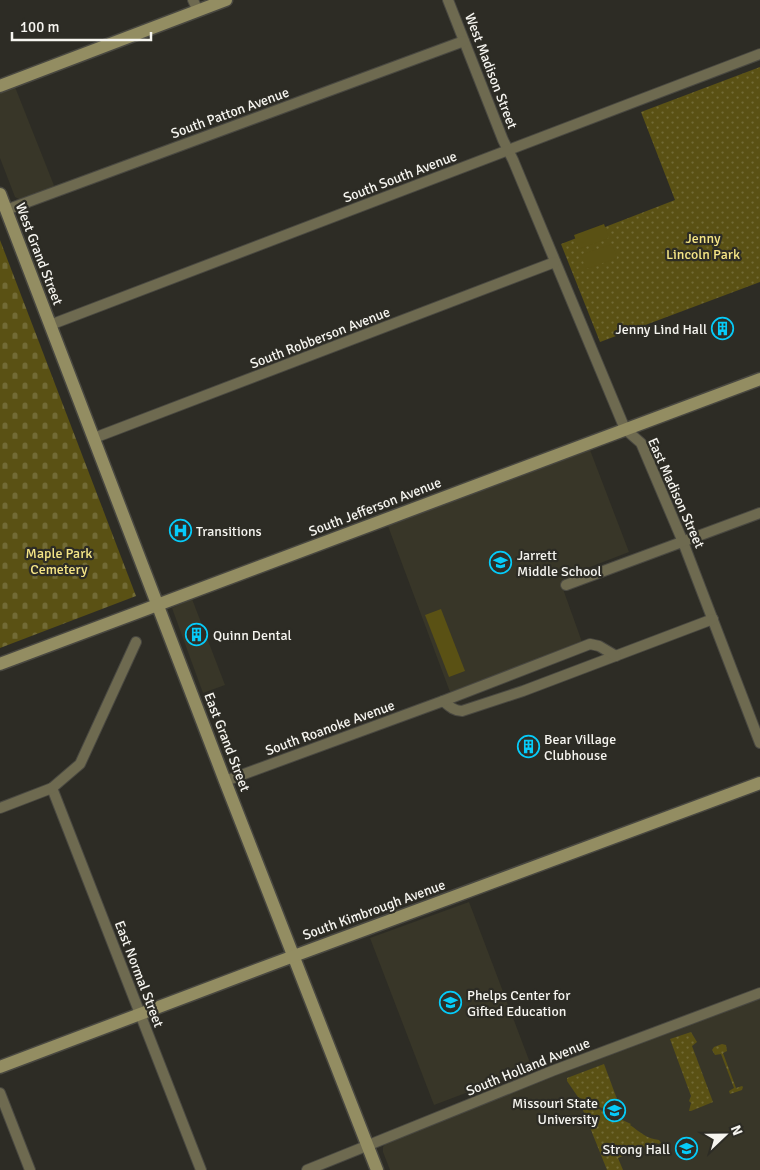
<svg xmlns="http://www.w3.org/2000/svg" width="760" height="1170" font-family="Signika,sans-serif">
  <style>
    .built { fill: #383628 }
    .grass { fill: url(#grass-dots) }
    .cemetery { fill: url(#cemetery-stones) }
    .pitch { fill: #5a5114 }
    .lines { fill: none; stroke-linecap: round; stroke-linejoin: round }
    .minor-casing { stroke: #494841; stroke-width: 12 }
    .secondary-casing { stroke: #494841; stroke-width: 15 }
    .minor { stroke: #6e6a50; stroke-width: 10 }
    .secondary { stroke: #938d62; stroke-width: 12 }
    .labels { text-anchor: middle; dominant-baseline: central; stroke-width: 4.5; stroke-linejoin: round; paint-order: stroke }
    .street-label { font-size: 14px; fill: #f6f5f0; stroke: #2d2c25 }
    .park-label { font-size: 14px; fill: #f5e586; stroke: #2d2c25 }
    .poi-label { font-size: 14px; fill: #f6f5f0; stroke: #2d2c25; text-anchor: start }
  </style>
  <defs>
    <pattern id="grass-dots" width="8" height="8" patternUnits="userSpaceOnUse" patternTransform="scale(1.25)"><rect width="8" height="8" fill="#5a5114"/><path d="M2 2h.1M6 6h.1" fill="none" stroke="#726b36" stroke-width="1.8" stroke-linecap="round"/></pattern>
    <pattern id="cemetery-stones" width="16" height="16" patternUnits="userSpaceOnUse" patternTransform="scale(1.25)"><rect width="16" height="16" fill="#5a5114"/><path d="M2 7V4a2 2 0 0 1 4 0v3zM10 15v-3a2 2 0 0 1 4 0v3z" fill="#726b36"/></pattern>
  </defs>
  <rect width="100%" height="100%" fill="#2d2c25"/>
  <!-- built -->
  <g class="built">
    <path d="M15,87L55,188L21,200L15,197L0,158V92Z"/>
    <path d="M590,450L629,552L572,574L563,589L582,642L450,692L388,526Z"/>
    <path d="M192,599L225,685L203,693L172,608Z"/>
    <path d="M469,902L532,1068L434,1105L370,938Z"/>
    <path d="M760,997V1170H390L383,1152V1147L386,1143L606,1055Z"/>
  </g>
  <!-- grass -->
  <g class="grass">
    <path d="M760,67V282L600,342L561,244L675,200L641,112Z"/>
    <path d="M691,1032L697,1042L692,1046L713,1102L691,1111H689L691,1103L689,1101L691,1096L670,1039Z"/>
    <path d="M722,1044L726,1045L727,1051L723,1053L736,1088L742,1086L743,1087L742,1090L730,1094L729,1091L734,1088L721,1054L715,1055L712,1050L714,1047Z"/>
    <path d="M604,1064L624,1118L578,1097L567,1081V1078Z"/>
    <path d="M579,1100L631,1124L630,1125C640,1132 647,1139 659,1140L661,1143L658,1144L657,1143L618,1158L623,1170H607Z"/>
  </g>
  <!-- cemetery -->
  <path class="cemetery" d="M0,240L136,596L0,648Z"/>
  <!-- pitch -->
  <g class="pitch">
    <path d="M604,224L609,238L579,249L574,235Z"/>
    <path d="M612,244L617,258L586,269L581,255Z"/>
    <path d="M441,609L465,671L449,677L425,615Z"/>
  </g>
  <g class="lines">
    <defs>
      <g id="minor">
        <path d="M193,0L198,11"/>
        <path d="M448,0L503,140L513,160L625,429L641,443L683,542L760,743"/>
        <path d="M6,210L464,41"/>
        <path d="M50,325L760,54"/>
        <path d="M94,438L555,262"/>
        <path d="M566,585L760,513"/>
        <path d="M443,701C449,706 454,711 462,711L523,691L713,619"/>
        <path d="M225,781L443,701L590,644L599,646L616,656"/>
        <path d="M52,788L201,1170"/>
        <path d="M0,808L52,788L80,764L136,642"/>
        <path d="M0,1093L30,1170"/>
        <path d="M307,1170L552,1071L760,993"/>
      </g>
      <g id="secondary">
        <path d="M0,86L226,0"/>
        <path d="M0,194L225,781L377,1170"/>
        <path d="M0,664L760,379"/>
        <path d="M0,1067L275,963L760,783"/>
      </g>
    </defs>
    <!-- minor casing -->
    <use href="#minor" class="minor-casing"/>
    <!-- secondary casing -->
    <use href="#secondary" class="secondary-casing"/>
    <!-- minor -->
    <use href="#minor" class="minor"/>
    <!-- secondary -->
    <use href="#secondary" class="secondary"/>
  </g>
  <!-- icons -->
  <defs>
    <symbol id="building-ring" viewBox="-11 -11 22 22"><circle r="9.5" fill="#2d2c25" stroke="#06cbf9" stroke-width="1.5"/><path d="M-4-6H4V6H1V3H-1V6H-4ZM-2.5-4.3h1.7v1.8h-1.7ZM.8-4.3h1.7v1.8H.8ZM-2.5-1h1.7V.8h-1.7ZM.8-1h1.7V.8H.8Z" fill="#06cbf9"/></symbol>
    <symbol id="hospital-ring" viewBox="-11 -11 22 22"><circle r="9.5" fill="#2d2c25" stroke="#06cbf9" stroke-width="1.5"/><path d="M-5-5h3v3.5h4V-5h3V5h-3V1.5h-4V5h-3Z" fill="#06cbf9"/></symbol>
    <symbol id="school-ring" viewBox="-11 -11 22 22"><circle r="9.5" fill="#2d2c25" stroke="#06cbf9" stroke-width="1.5"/><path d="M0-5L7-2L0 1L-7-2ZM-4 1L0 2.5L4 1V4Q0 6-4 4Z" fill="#06cbf9"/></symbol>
    <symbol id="university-ring" viewBox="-11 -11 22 22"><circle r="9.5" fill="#2d2c25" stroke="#06cbf9" stroke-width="1.5"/><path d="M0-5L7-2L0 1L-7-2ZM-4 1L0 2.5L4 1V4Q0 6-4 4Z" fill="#06cbf9"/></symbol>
  </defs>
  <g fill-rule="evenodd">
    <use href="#building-ring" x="710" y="316" width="25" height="25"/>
    <use href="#hospital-ring" x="168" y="518" width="25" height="25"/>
    <use href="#school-ring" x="488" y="550" width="25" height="25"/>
    <use href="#building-ring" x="184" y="622" width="25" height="25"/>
    <use href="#building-ring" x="516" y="734" width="25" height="25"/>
    <use href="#school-ring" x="438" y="990" width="25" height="25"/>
    <use href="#university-ring" x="602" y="1098" width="25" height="25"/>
    <use href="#school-ring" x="674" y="1136" width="25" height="25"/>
  </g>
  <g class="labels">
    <!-- street labels -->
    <g class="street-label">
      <text transform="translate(491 71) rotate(69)">West Madison Street</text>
      <text transform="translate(230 113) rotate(-20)">South Patton Avenue</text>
      <text transform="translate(400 177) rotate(-21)">South South Avenue</text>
      <text transform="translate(39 254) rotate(69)">West Grand Street</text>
      <text transform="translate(320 338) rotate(-21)">South Robberson Avenue</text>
      <text transform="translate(676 493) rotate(66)">East Madison Street</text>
      <text transform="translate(375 507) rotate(-21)">South Jefferson Avenue</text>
      <text transform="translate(330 728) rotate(-20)">South Roanoke Avenue</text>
      <text transform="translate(227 742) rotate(69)">East Grand Street</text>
      <text transform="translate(374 910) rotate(-20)">South Kimbrough Avenue</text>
      <text transform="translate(139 974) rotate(69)">East Normal Street</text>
      <text transform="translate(528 1067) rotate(-22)">South Holland Avenue</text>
    </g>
    <!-- park labels -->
    <g class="park-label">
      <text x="703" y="238">Jenny<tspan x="703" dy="16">Lincoln Park</tspan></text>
      <text x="59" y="553">Maple Park<tspan x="59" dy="16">Cemetery</tspan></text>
    </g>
    <!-- poi labels -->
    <g class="poi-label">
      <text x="707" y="329" text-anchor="end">Jenny Lind Hall</text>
      <text x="196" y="531">Transitions</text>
      <text x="517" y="555">Jarrett<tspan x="517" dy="16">Middle School</tspan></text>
      <text x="213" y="635">Quinn Dental</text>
      <text x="544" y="739">Bear Village<tspan x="544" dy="16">Clubhouse</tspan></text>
      <text x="467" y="995">Phelps Center for<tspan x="467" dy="16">Gifted Education</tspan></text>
      <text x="598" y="1103" text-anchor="end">Missouri State<tspan x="598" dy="16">University</tspan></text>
      <text x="670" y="1149" text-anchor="end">Strong Hall</text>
    </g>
  </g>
  <!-- north arrow -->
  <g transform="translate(725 1135) rotate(68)" stroke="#2d2c25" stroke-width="4" paint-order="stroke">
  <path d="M0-4L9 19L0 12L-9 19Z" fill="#f6f5f0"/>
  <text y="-8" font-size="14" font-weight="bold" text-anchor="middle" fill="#f6f5f0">N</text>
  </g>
  <!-- scale -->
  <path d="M12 32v8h139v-8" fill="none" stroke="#f6f5f0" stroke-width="2.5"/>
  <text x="20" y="32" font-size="15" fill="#f6f5f0" stroke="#2d2c25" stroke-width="4" paint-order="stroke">100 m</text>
</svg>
